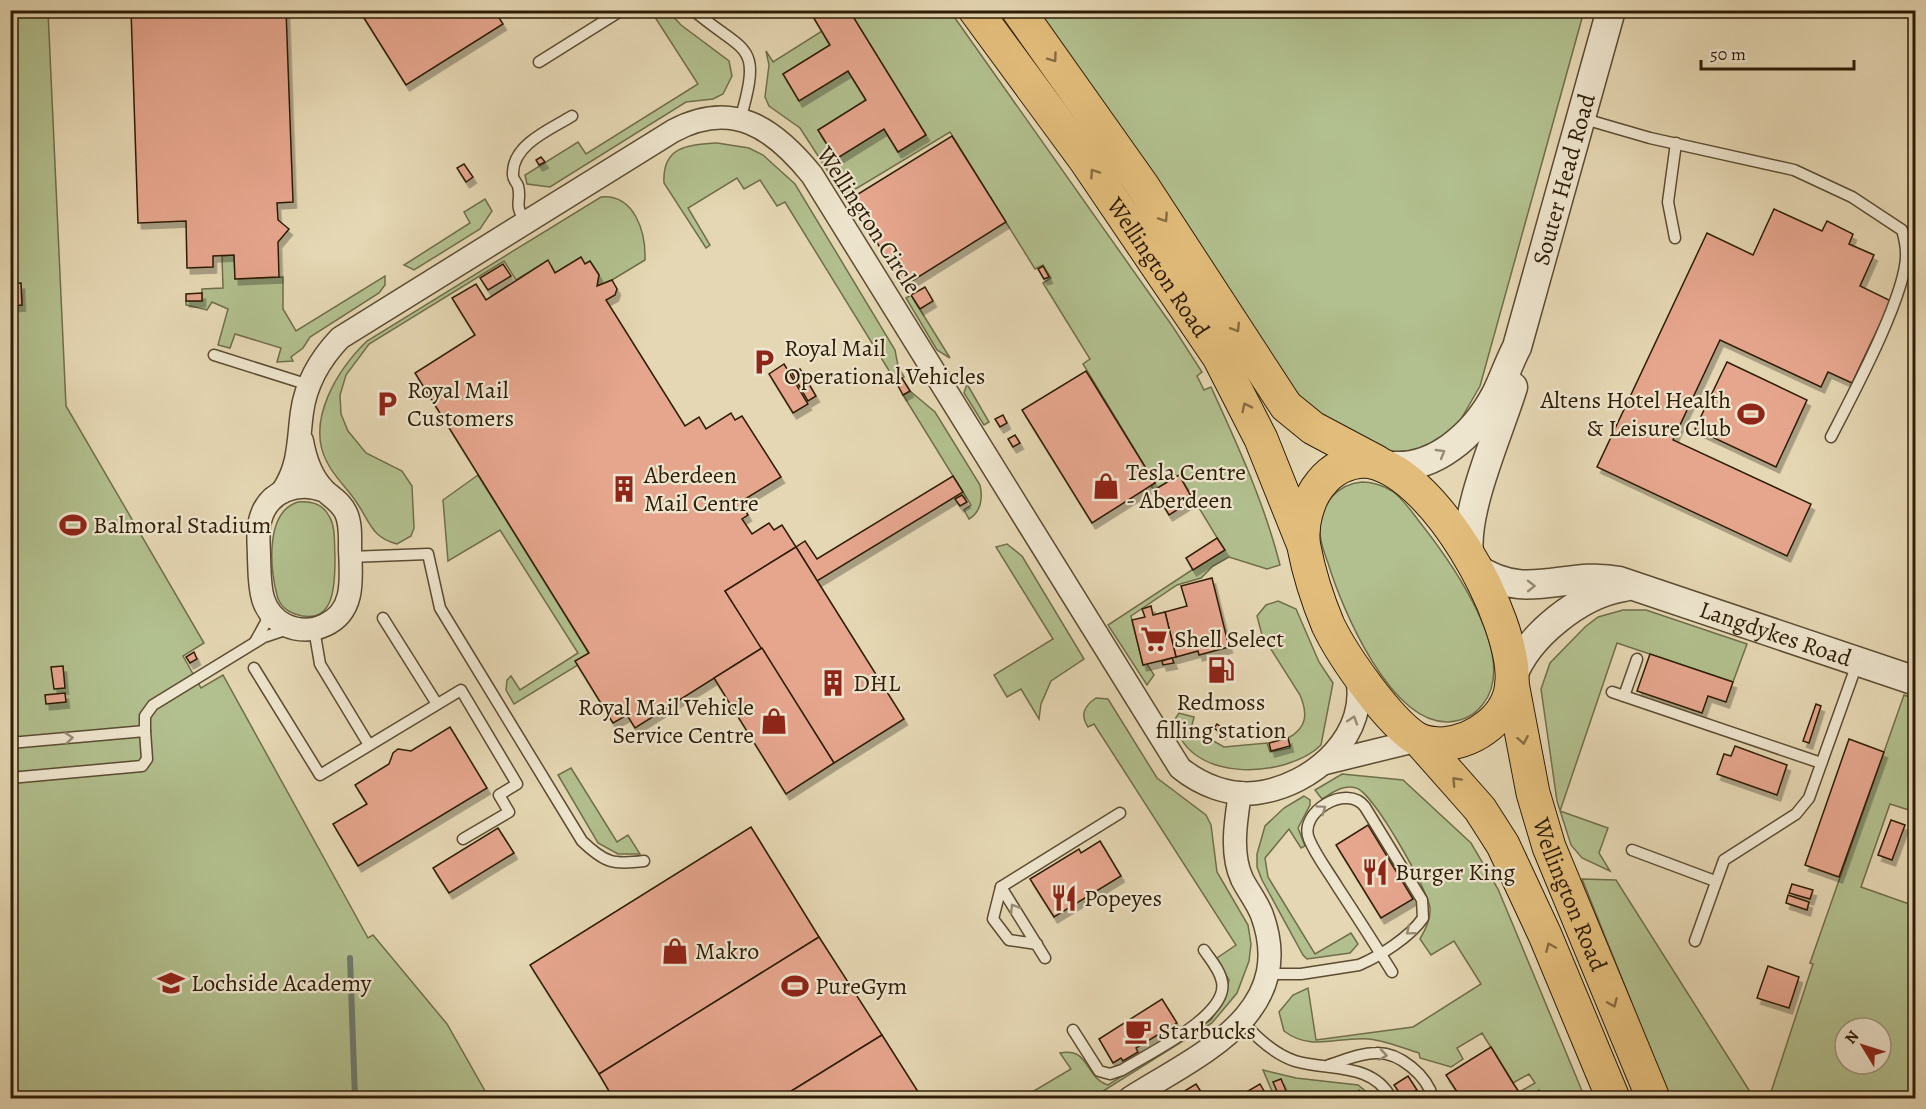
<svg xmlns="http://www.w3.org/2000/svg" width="1926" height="1109" font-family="Alegreya,serif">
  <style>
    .green { fill: #b2bf8e; stroke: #706e4a; stroke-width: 1.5; fill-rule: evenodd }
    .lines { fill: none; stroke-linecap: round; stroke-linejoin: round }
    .stream { stroke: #6e7a6f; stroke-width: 6 }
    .building { fill: #e6a68e; stroke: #2e1d06; stroke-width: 1.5; filter: url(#shadow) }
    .service-casing { stroke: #5c4c31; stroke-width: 13 }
    .minor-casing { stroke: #5c4c31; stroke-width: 25 }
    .tertiary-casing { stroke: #5c4c31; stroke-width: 31 }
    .primary-casing { stroke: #2e1d06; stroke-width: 35 }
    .service { stroke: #eee5ce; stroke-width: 10 }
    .minor { stroke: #eee5ce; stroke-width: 22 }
    .tertiary { stroke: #eee5ce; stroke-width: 28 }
    .primary { stroke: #e2bc7a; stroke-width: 33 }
    .oneway { stroke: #886c40 }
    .oneway2 { stroke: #988b74 }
    .labels { text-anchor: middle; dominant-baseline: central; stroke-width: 4.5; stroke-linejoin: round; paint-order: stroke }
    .street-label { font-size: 24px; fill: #2e1d06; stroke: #eee5ce }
    .poi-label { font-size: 24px; fill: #2e1d06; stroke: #eee5ce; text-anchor: start }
  </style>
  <defs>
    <filter id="shadow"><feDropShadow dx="3.5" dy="6" stdDeviation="0" flood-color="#0004"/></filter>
  </defs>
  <rect width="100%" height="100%" fill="#e5d7b3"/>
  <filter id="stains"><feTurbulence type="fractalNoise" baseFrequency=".00333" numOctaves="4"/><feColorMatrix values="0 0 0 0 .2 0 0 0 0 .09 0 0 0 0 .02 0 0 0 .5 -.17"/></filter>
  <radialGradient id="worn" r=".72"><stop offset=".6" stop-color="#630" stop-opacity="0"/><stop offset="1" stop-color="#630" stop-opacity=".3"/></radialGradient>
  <!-- green -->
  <g class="green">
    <path d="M11,11H48L66,406L204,643L183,656L201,688L223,675L368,938L373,935L447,1024L489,1098H11L10,306L22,305L21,284H10V201L13,199L10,196Z"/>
    <path d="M651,11H668L681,25L729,61L732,76L723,94L713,99L686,102L550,187L527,184L525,175L578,142L586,154L698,84Z"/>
    <path d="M849,11H950L1173,327L1202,372L1197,376L1204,390L1211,387C1238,446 1264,502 1280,565L1267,569L1229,557L1213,566L1201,578L1177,585L1131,616L1143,665L1147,664L1154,675L1147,685L1108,625L1224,549L1179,475L1154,490L1151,486L1155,483L1083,364L1090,359L1043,283L1051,278L1043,265L1035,269L950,132L844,196L800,128L769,106L765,97L769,65L766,51L773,62L822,31L830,45L783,74L799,100L848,71L866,100L818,130L836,158L884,129L898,152L926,135Z"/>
    <path d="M1018,11H1584L1480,386L1441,454L1422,462L1326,436Z"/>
    <path d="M717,143L749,148L763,155L795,184L895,350L898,366L904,377L896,382L785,202L777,206L760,180L744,189L737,178L688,208L710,245L706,248L664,183C662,146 688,145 717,143Z"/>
    <path d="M601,197C635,194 646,233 645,260L612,280L597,286L599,275L590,261L585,264L581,257L555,273L547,261L516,280L504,261L369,344L346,375L340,395L341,414L348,431L366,453L402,471L412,486L414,528L411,536L397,544C372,538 370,522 357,503C348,489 334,477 327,462C305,421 338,369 367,341Z"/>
    <path d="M485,199L492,211L480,229L414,270L404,265L470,223L464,212Z"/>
    <path d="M234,255L235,279L283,277V309L296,331L385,276V285L379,293L310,337L303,348L291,357L293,361L277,362L281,348L235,334L230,348L218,345L228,309L212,302L207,310L186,305V301L202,300V289L223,288L222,256Z"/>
    <path d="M911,295L950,358L937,350L906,298Z"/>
    <path d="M967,384L989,422L984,425L964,393Z"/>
    <path d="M910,391L935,412L980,485C983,498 981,512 969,519L964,510L971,505L903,395Z"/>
    <path d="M478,475L589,653L578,665L514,704L506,690L507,680L511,676L520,690L578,653L500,530L448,561L443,500Z"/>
    <path d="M1362,482C1373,482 1382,485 1392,491C1404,499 1413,514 1422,525C1451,562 1520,658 1483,704C1475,715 1462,721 1448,722C1390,723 1342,609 1328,563C1324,552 1319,539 1320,527C1321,503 1338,484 1362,482Z"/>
    <path d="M298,502C310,501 323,504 329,516C336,527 334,544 335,557C335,582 336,628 295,614C286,611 279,604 277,595C270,568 265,512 298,502Z"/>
    <path d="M1007,544L1022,556L1084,659L1051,681L1041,704L1039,719L1021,689L1007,697L994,675L1053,639L996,547Z"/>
    <path d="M1278,601L1296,609L1319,662L1333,683L1321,745C1285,780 1182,783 1175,719L1179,713L1194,717L1192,725L1193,734L1200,737L1203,735L1224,747L1267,743L1270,752L1290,748L1288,738C1307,728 1308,714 1300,695L1262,635L1257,616L1266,605Z"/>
    <path d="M1623,610H1646L1747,644L1733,682L1617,643L1560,811L1608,828L1599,853L1610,871L1582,858L1571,845L1557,801L1541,689L1550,663L1585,627L1598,617Z"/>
    <path d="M1904,695L1915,699V812L1890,804L1861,887L1915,906V1098H1769L1813,964L1810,963ZM1845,1028H1881V1064H1845Z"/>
    <path d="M1096,698L1108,699L1157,778L1206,815L1211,825L1217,872L1248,925L1251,944L1249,961L1237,993L1212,1023L1092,1098H1022L1071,1069L1060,1053C1090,1047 1084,1077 1108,1085L1211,1020L1225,998L1229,980L1217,958L1236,945L1094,724L1088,727C1080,715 1084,706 1096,698Z"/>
    <path d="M571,768L617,842L628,835L640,854H618L598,843L558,775Z"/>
    <path d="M1342,774L1403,780L1471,843L1498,889L1585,1098H1544L1539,1090L1525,1098L1521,1091L1535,1083L1529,1074L1513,1083L1482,1033L1457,1048L1463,1059L1451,1067L1420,1058L1419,1053C1403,1048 1386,1041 1369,1039C1339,1036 1311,1052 1284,1031L1279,1012L1293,995L1308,988L1316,1040L1413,1027L1481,984L1454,941L1431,955L1420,939C1426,929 1431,919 1430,908C1428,890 1373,792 1356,788C1343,784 1332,793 1322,799L1315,790Z"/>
    <path d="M1304,796L1310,800V805L1298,828L1305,846L1301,848L1289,829L1265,858L1268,877L1315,954L1351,933L1358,944L1350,953L1307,959L1303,955L1262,880L1257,867V854L1265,826L1284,808Z"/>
    <path d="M1582,879L1616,880L1754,1098H1670Z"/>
    <path d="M1263,1070L1296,1078L1358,1085L1374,1098H1364L1359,1090L1347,1098H1328L1324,1093L1315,1098H1275Z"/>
  </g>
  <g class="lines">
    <!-- stream -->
    <path class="stream" d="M350,958L355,1098"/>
  </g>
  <!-- building -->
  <g class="building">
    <path d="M131,10H286L293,202L277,203L278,220L289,229L278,242L279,277L235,279L234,255L213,256V267L187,268L186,221L138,223Z"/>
    <path d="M359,10H494L503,24L406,85Z"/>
    <path d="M809,10H849L926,135L898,152L884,129L836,159L818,130L866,100L848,71L799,101L783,74L830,45Z"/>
    <path d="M952,136L1006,222L904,286L850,199Z"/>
    <path d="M541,157L545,162L539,165L536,160Z"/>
    <path d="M464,164L473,177L466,182L457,168Z"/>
    <path d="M1774,209L1822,231L1827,221L1853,234L1849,244L1874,255L1860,286L1891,301L1852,383L1828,372L1821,387L1720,340L1673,440L1811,504L1787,556L1597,467L1707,233L1753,255Z"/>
    <path d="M581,257L585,264L590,261L599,275L597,286L612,280L617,289L615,295L606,300L685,426L699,417L706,429L731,413L735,420L742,416L781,477L740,502L748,515L742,519L752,534L769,523L774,530L782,525L796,547L725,591L762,648L635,728L627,715L613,723L575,661L589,653L415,373L475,335L452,298L476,284L486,300L548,260L555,273Z"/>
    <path d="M503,264L511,276L488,290L480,278Z"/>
    <path d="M1043,266L1049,277L1044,279L1038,269Z"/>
    <path d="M21,283L22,305L10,306V284Z"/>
    <path d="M925,287L933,301L920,309L911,295Z"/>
    <path d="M202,293V301H186V294Z"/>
    <path d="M1727,362L1807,400L1776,467L1695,429Z"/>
    <path d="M784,364L808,404L793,413L769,374Z"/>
    <path d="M800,369L816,396L808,401L792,373Z"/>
    <path d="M1086,371L1155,483L1092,523L1022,410Z"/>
    <path d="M902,378L910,391L903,395L896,382Z"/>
    <path d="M1003,415L1007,423L1000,427L995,419Z"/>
    <path d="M1015,435L1020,443L1013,447L1008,439Z"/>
    <path d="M1179,475L1193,500L1169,515L1154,490Z"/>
    <path d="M953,476L963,492L817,581L796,547L805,541L817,559Z"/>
    <path d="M962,495L967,502L960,506L955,499Z"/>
    <path d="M1217,538L1225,550L1193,570L1186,558Z"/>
    <path d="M796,547L904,719L834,763L725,591Z"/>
    <path d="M1212,578L1229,647L1199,655L1198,651L1176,657L1165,612L1187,606L1181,586Z"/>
    <path d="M1151,606L1153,615L1165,612L1176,657L1143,665L1132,620L1145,617L1142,609Z"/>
    <path d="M762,648L834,763L786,794L714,678Z"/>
    <path d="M194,652L197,659L190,663L186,657Z"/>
    <path d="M1650,654L1733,682L1726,702L1708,696L1702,713L1637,691Z"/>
    <path d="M1172,658L1174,663L1163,665L1162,661Z"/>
    <path d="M63,666L65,688L54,689L51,667Z"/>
    <path d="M65,693L66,702L46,704L45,695Z"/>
    <path d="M1816,704L1821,706L1809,743L1803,741Z"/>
    <path d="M1217,724L1225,730L1222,734L1214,728Z"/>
    <path d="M450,727L487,788L358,866L333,824L367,804L355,785L389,764L393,753L398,749L411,751Z"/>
    <path d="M1288,738L1290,746L1271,751L1269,743Z"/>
    <path d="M1849,739L1884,752L1839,877L1805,865Z"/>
    <path d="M1735,746L1787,765L1777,795L1717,774L1724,754L1731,756Z"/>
    <path d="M1891,820L1905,825L1892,860L1878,855Z"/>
    <path d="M1368,825L1413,899L1381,918L1336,845Z"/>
    <path d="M751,827L819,937L599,1074L530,965Z"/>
    <path d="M498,828L514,853L449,893L433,868Z"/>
    <path d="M1100,841L1121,876L1054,917L1030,879L1079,849L1081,853Z"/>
    <path d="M1792,884L1813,890L1810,899L1789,893Z"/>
    <path d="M1788,895L1809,902L1807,910L1786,903Z"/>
    <path d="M819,937L882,1035L780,1098H613L599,1074Z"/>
    <path d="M1768,966L1799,977L1789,1008L1757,998Z"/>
    <path d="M1162,999L1177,1023L1136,1048L1138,1052L1123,1061L1121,1058L1113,1063L1099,1039Z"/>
    <path d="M882,1035L922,1098H780Z"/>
    <path d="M1491,1047L1513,1083L1523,1098H1461L1446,1075Z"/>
    <path d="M1408,1076L1417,1090L1403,1098L1394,1085Z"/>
    <path d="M1281,1079L1289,1098H1280L1273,1082Z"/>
    <path d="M1196,1084L1205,1098H1180L1178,1095Z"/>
    <path d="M1260,1084L1264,1091L1252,1098L1248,1091Z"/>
  </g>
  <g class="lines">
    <defs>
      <g id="service">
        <path d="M693,10C746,55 763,41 740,120"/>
        <path d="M539,62L622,10"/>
        <path d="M1581,118L1650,138L1794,170L1852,197L1902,230C1904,237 1906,245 1906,253C1908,292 1851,398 1831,437"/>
        <path d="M525,221C513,203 522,202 518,186C516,181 512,179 513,173C513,144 551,129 572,116"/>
        <path d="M1675,238L1668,202L1676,143"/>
        <path d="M214,355L309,385"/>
        <path d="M350,557L428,554L440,608L582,841C605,863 613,865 644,861"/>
        <path d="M383,618L437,704"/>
        <path d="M314,629L320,664L369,745"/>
        <path d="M255,642L266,622L267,609"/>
        <path d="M254,668L320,775L461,690L517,784L499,795L509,812L463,839"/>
        <path d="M1612,692L1821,763"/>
        <path d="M1624,696L1637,659"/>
        <path d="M145,731V716L153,705L264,637L288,629"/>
        <path d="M10,743L145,731L147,759L142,766L10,778"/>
        <path d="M1632,850L1715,881"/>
        <path d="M1001,887L993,919L1009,940L1037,944"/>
        <path d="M1695,941L1724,860L1796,814L1809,798L1858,661"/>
        <path d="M1045,958L1001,887L1120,813"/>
        <path d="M1269,974H1301L1359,965C1380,956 1410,937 1423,918L1422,900L1365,807C1347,783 1298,812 1309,839C1316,856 1328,871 1337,886C1356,915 1374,943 1392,972"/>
        <path d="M1243,1022C1257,1038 1274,1054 1295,1061C1328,1071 1372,1062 1391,1098"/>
        <path d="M1073,1030L1099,1071L1110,1074L1122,1070C1147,1054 1229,1016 1222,982C1220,970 1210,959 1204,950"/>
        <path d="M1329,1065C1345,1060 1360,1053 1376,1053C1400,1052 1427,1076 1433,1098"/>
      </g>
      <g id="minor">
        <path d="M302,441C305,458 312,478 324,490C332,498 341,502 346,513C351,524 350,537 350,549C351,577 356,611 325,625C313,631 298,631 285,625C258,611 260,584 259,557C259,546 257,533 260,521C267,491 298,480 325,491"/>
        <path d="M282,492C300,466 298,441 302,412C306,383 320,359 340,338L673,131C733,99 774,128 812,175L1180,768C1201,785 1229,796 1256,793C1313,786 1372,734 1356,673"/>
        <path d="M1325,763L1419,740"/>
        <path d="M1130,1098C1198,1055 1298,1014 1262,915C1257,902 1248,891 1242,879C1230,853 1236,820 1240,793"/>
      </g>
      <g id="tertiary">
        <path id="s1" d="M1385,465C1433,473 1475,434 1496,394C1504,378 1509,362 1517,347L1611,10"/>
        <path d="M1469,554C1464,509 1499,433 1513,387"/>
        <path id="s2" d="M1476,568C1526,603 1566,570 1619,581L1916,681"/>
        <path d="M1512,678C1527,636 1580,594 1624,587"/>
      </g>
      <g id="primary">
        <path id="s3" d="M975,10L1086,161L1219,357L1261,439L1302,541"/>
        <path d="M1018,10L1142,185L1286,406L1313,428L1377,462"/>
        <path d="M1364,461C1432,465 1516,619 1512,682C1510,717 1476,741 1443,744C1434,744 1425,743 1417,739C1388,721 1343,656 1328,625C1318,601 1309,573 1304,547C1300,526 1308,498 1321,483C1332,469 1346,462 1364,461Z"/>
        <path id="s4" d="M1512,683L1533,793L1549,847L1653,1098"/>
        <path d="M1419,740L1480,809L1503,845L1545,935L1613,1098"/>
      </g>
    </defs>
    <!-- service casing -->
    <use href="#service" class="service-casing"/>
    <!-- minor casing -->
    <use href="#minor" class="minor-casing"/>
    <!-- tertiary casing -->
    <use href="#tertiary" class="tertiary-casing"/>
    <!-- primary casing -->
    <use href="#primary" class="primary-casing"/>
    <!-- service -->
    <use href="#service" class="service"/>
    <!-- minor -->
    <use href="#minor" class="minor"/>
    <!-- tertiary -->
    <use href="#tertiary" class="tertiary"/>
    <!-- primary -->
    <use href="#primary" class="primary"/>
  </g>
  <!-- one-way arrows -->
  <defs><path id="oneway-chevron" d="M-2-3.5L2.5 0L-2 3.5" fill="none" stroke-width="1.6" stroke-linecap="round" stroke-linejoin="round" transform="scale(1.5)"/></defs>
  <g class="oneway">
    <use href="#oneway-chevron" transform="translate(1053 58) rotate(54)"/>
    <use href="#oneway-chevron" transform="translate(1094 173) rotate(-124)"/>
    <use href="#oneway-chevron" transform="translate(1164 218) rotate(56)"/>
    <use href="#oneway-chevron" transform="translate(1236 328) rotate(58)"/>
    <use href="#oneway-chevron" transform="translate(1246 407) rotate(-116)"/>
    <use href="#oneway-chevron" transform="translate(1523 740) rotate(80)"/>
    <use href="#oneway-chevron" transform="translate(1456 781) rotate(-133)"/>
    <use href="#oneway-chevron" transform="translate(1550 947) rotate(-113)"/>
    <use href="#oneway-chevron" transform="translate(1613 1003) rotate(67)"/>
  </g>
  <g class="oneway2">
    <use href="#oneway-chevron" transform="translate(1441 453) rotate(-30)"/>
    <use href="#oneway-chevron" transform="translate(1531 586) rotate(-1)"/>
    <use href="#oneway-chevron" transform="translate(1353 720) rotate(-72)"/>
    <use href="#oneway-chevron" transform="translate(69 738) rotate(-5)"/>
    <use href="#oneway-chevron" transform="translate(1322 809) rotate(-34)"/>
    <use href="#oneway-chevron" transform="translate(1014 908) rotate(-122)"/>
    <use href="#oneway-chevron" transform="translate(1410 931) rotate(141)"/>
    <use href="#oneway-chevron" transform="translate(1383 1055) rotate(9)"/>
  </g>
  <!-- icons -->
  <defs>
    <symbol id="parking-bare" viewBox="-9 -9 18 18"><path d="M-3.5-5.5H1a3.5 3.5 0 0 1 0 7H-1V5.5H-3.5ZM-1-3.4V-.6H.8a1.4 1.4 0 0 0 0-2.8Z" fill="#8f2418" stroke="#eee5ce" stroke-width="2.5" paint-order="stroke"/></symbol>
    <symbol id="stadium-bare" viewBox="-9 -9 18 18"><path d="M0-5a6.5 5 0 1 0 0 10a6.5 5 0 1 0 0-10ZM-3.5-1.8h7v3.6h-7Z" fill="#8f2418" stroke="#eee5ce" stroke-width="2.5" paint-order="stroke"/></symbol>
    <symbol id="shop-bare" viewBox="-9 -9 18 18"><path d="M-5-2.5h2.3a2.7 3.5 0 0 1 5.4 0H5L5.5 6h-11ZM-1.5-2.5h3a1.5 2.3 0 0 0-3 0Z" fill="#8f2418" stroke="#eee5ce" stroke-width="2.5" paint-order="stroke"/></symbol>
    <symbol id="building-bare" viewBox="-9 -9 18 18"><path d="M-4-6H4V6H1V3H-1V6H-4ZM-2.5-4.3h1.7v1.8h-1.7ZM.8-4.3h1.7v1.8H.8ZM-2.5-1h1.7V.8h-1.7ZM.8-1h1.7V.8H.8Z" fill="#8f2418" stroke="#eee5ce" stroke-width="2.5" paint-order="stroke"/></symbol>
    <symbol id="supermarket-bare" viewBox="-9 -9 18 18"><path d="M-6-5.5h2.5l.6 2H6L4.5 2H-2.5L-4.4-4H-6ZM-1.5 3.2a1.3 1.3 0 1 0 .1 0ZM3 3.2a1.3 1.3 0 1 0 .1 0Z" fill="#8f2418" stroke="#eee5ce" stroke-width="2.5" paint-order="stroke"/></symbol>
    <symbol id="fuel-bare" viewBox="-9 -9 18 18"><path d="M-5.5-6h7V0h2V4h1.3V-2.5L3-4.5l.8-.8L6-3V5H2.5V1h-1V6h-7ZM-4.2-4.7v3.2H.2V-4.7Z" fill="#8f2418" stroke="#eee5ce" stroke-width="2.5" paint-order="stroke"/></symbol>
    <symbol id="restaurant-bare" viewBox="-9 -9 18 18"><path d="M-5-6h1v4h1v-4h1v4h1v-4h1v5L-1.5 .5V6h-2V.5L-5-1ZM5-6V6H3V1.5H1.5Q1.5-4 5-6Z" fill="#8f2418" stroke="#eee5ce" stroke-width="2.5" paint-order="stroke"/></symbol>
    <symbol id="school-bare" viewBox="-9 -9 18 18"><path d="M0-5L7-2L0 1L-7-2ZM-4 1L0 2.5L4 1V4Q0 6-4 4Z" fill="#8f2418" stroke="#eee5ce" stroke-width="2.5" paint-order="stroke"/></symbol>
    <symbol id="cafe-bare" viewBox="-9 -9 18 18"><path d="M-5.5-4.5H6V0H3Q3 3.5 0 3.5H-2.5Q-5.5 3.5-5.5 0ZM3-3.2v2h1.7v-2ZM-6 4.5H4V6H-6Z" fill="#8f2418" stroke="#eee5ce" stroke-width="2.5" paint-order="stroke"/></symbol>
  </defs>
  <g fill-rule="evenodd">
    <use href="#parking-bare" x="745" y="343" width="38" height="38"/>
    <use href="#parking-bare" x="368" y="385" width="38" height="38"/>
    <use href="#stadium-bare" x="1732" y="395" width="38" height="38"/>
    <use href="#shop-bare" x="1087" y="467" width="38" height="38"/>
    <use href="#building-bare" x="605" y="470" width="38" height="38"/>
    <use href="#stadium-bare" x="54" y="506" width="38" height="38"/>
    <use href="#supermarket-bare" x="1135" y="620" width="38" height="38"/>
    <use href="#fuel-bare" x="1202" y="651" width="38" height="38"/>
    <use href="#building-bare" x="814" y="664" width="38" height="38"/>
    <use href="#shop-bare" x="755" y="702" width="38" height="38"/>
    <use href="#restaurant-bare" x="1356" y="853" width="38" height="38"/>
    <use href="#restaurant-bare" x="1045" y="879" width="38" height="38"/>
    <use href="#shop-bare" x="656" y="932" width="38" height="38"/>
    <use href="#school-bare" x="152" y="964" width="38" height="38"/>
    <use href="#stadium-bare" x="776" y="967" width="38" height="38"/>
    <use href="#cafe-bare" x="1119" y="1012" width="38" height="38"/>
  </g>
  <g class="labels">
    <!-- street labels -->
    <g class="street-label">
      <text stroke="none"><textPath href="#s1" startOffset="366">Souter Head Road</textPath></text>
      <text transform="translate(869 220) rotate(57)">Wellington Circle</text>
      <text stroke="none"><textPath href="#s3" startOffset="316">Wellington Road</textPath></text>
      <text stroke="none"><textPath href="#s2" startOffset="312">Langdykes Road</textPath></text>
      <text stroke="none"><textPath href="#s4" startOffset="220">Wellington Road</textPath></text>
    </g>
    <!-- poi labels -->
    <g class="poi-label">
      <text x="784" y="348">Royal Mail<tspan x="784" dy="28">Operational Vehicles</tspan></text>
      <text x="407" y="390">Royal Mail<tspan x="407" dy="28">Customers</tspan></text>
      <text x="1731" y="400" text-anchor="end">Altens Hotel Health<tspan x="1731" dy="28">&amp; Leisure Club</tspan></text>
      <text x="1126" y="472">Tesla Centre<tspan x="1126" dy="28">- Aberdeen</tspan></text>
      <text x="644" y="475">Aberdeen<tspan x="644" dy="28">Mail Centre</tspan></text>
      <text x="93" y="525">Balmoral Stadium</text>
      <text x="1174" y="639">Shell Select</text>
      <text x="853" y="683">DHL</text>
      <text x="1221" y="702" text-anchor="middle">Redmoss<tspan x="1221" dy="28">filling station</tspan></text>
      <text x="754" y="707" text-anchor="end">Royal Mail Vehicle<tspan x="754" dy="28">Service Centre</tspan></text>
      <text x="1395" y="872">Burger King</text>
      <text x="1084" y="898">Popeyes</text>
      <text x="695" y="951">Makro</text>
      <text x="191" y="983">Lochside Academy</text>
      <text x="815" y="986">PureGym</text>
      <text x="1158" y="1031">Starbucks</text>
    </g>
  </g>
  <!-- margin -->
  <rect width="1926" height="1109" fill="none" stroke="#e5d7b3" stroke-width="36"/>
  <rect x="12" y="12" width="1902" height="1085" fill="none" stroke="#2e1d06" stroke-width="3"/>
  <rect x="18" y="18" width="1890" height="1073" fill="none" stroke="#2e1d06" stroke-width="1.5"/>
  <!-- north arrow -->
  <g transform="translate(1863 1046) rotate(308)"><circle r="28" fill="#eee5ce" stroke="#a1957e" stroke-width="1.5"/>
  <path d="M0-4.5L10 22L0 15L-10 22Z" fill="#8f2418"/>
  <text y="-9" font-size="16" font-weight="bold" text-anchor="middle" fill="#2e1d06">N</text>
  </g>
  <!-- scale -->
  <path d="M1701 60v9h153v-9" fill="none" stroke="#2e1d06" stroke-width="3"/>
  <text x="1710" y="60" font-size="18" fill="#2e1d06" stroke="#eee5ce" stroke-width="4.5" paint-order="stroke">50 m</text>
  <rect width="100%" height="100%" filter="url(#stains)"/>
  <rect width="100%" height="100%" fill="url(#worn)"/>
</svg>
